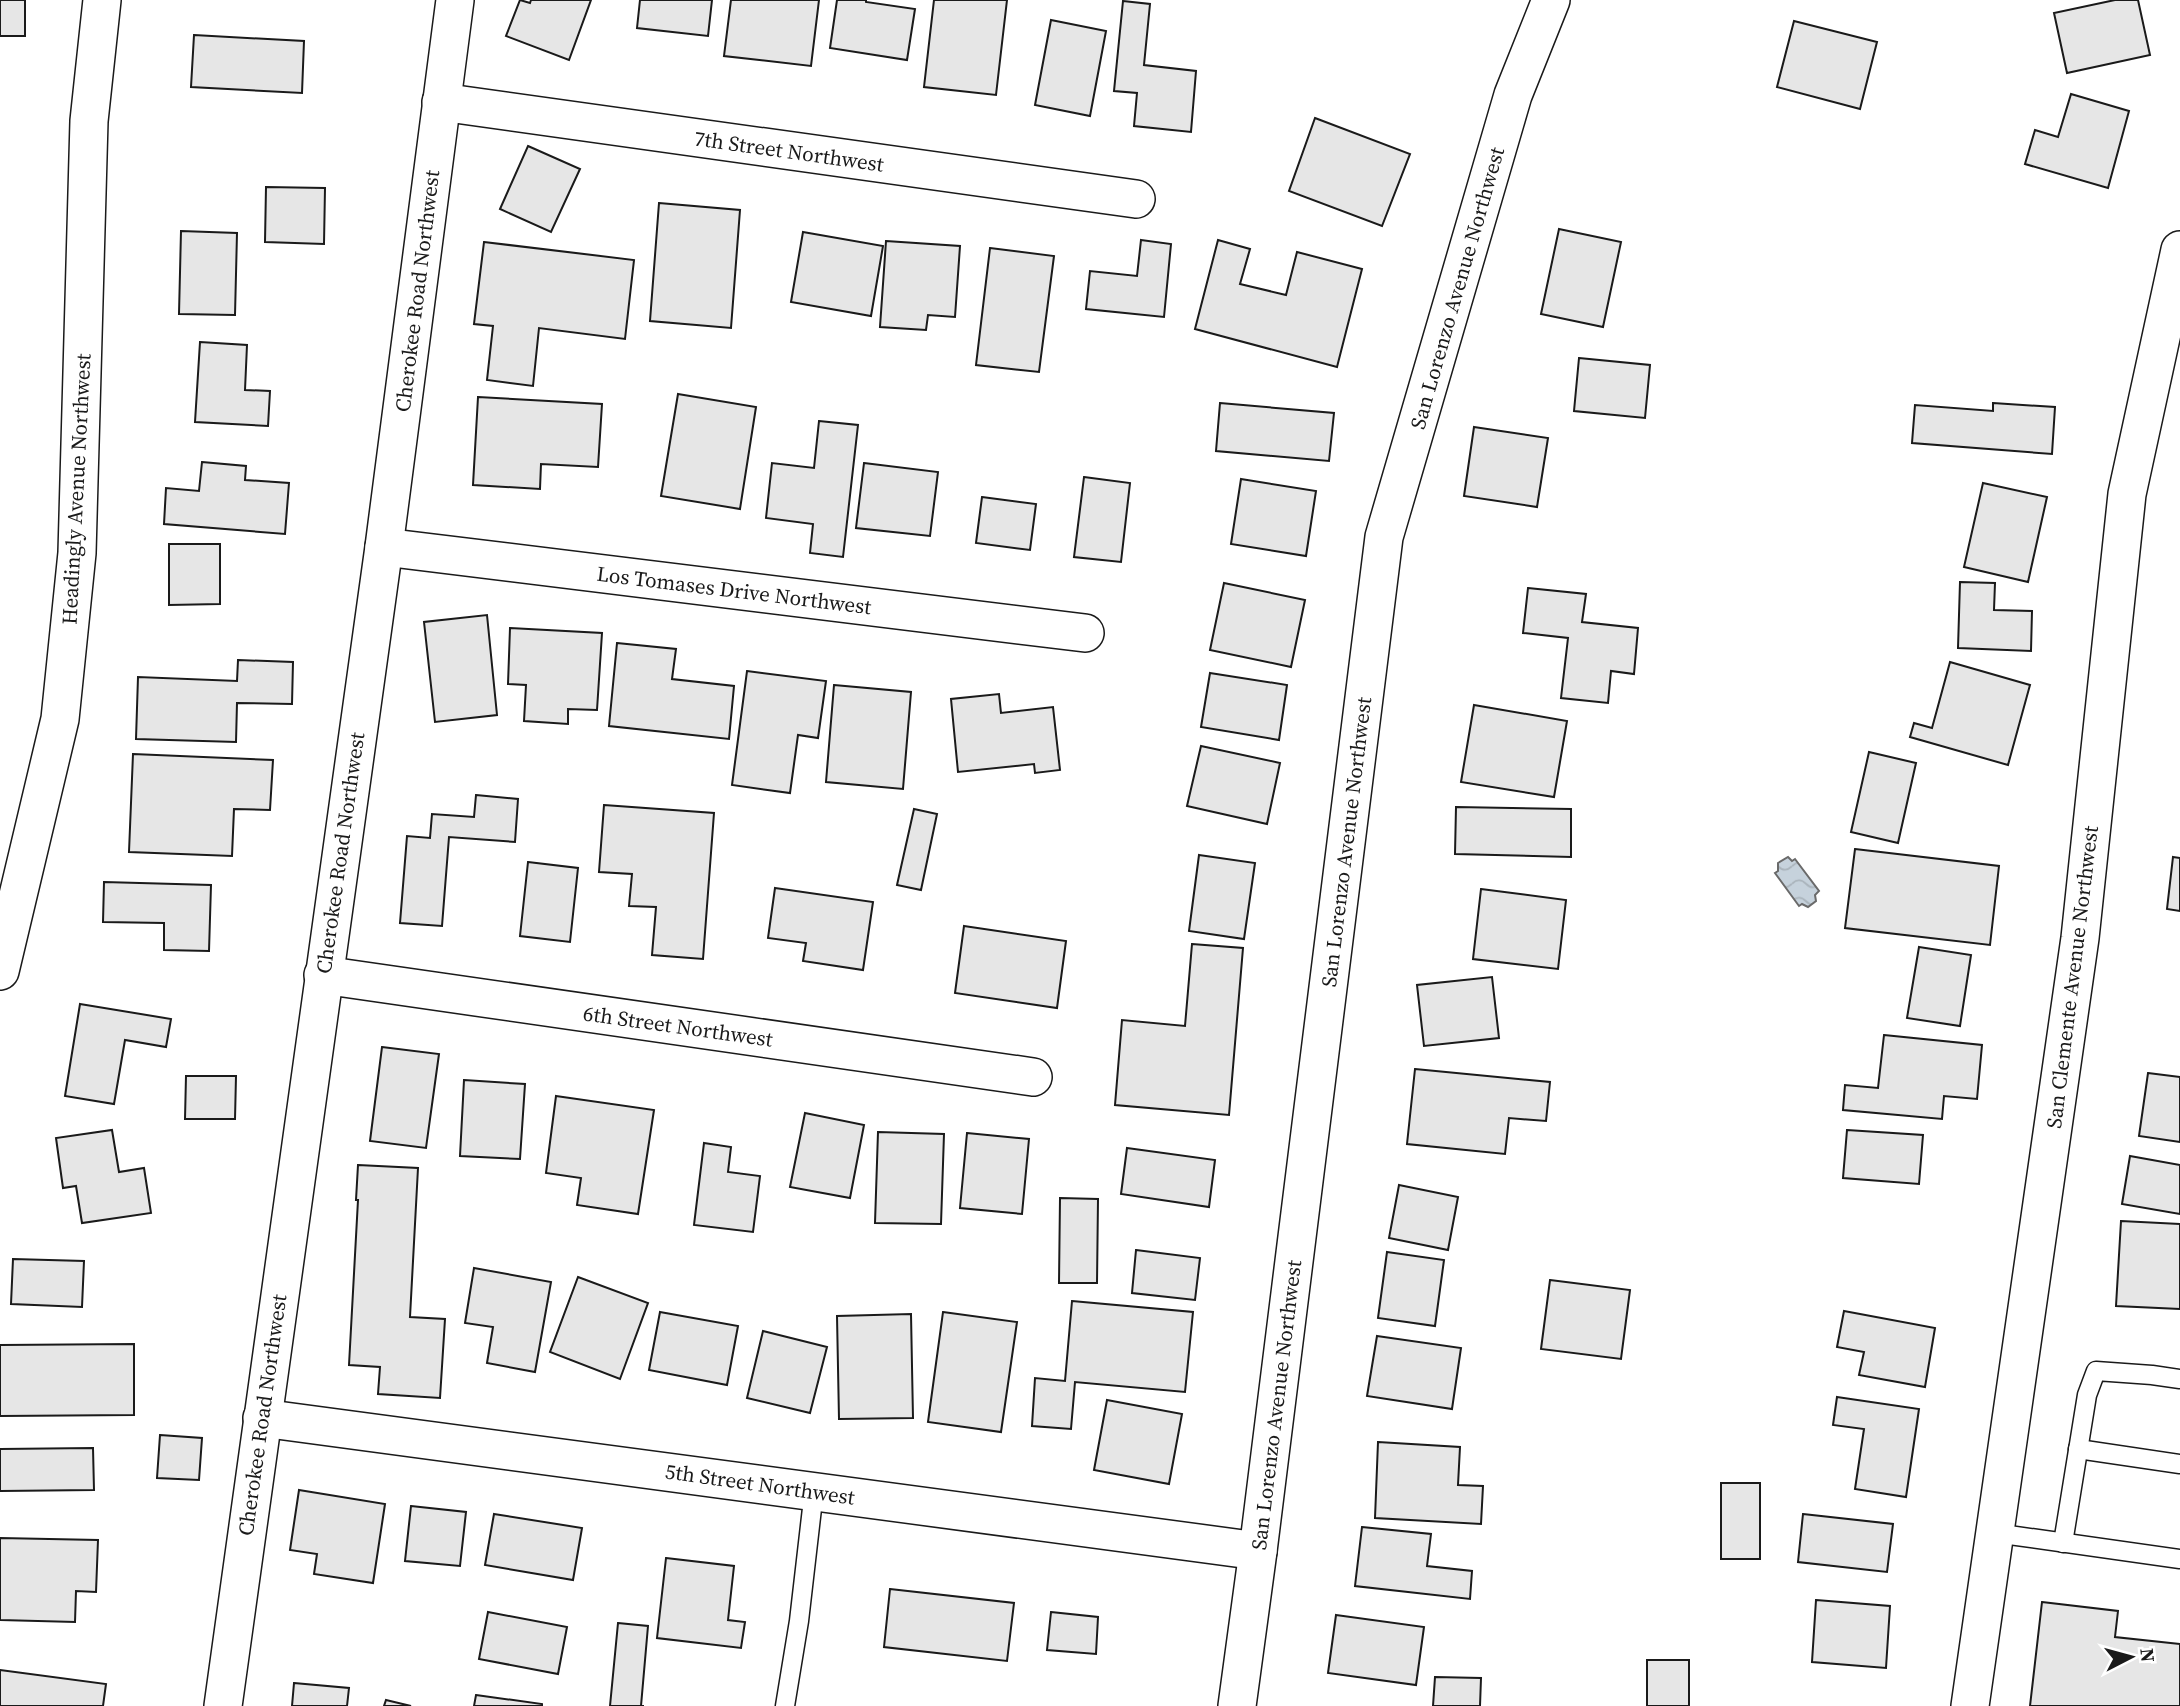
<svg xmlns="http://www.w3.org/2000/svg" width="2180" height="1706" font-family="'Source Serif 4',serif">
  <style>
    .water { fill: url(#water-waves); stroke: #6a6a6a; stroke-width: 2 }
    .building { fill: #e6e6e6; stroke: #1a1a1a; stroke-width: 2 }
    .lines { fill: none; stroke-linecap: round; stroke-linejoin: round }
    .service-casing { stroke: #1a1a1a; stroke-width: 21 }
    .minor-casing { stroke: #1a1a1a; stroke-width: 40 }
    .service { stroke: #fff; stroke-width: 18 }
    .minor { stroke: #fff; stroke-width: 37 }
    .labels { text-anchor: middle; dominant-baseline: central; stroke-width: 5; stroke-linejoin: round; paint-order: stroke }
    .street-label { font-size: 21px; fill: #1a1a1a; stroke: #fff }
  </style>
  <defs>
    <pattern id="water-waves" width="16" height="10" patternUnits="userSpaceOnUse" patternTransform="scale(1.75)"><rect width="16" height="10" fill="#c6d2dc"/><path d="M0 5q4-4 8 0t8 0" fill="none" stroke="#aab4bc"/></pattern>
  </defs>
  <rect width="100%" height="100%" fill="#fff"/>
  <!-- water -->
  <path class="water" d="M1788,857L1792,861L1795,859L1819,891L1815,895L1816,901L1808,907L1802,904L1799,906L1775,873L1778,871V863Z"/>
  <!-- building -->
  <g class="building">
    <rect x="0" y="0" width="25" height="36"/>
    <path d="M520,0L530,3L531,0H591L569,60L506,36Z"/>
    <path d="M640,0H712L708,36L637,28Z"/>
    <path d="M731,0H819L811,66L724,56Z"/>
    <path d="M837,0H866V2L915,9L907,60L830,48Z"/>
    <path d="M934,0H1007L996,95L924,87Z"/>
    <path d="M2115,0H2138L2150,55L2067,73L2054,13Z"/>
    <path d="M1123,1L1150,4L1144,65L1196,71L1191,132L1134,126L1137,93L1114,91Z"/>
    <path d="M1051,20L1106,31L1090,116L1035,105Z"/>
    <path d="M1794,21L1877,42L1860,109L1777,87Z"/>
    <path d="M194,35L304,41L302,93L191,87Z"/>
    <path d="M2071,94L2129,111L2108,188L2025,164L2035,130L2058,137Z"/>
    <path d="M1315,118L1410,154L1382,226L1289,191Z"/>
    <path d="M528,146L580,169L551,232L500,209Z"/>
    <path d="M266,187L325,188L324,244L265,242Z"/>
    <path d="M659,203L740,210L731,328L650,321Z"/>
    <path d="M1559,229L1621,242L1603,327L1541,314Z"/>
    <path d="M181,231L237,233L235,315L179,314Z"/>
    <path d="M803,232L883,246L871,316L791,302Z"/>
    <path d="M1141,240L1171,244L1164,317L1086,309L1090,271L1137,276Z"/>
    <path d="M1218,240L1250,249L1240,284L1286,295L1297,252L1362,269L1337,367L1195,329Z"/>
    <path d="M886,241L960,246L955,317L928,315L926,330L880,327Z"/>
    <path d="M484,242L634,260L625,339L539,328L533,386L487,380L493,326L474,324Z"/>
    <path d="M990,248L1054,256L1039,372L976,365Z"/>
    <path d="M200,342L247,345L245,390L270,391L268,426L195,422Z"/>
    <path d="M1579,358L1650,365L1645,418L1574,411Z"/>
    <path d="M678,394L756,407L740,509L661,496Z"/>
    <path d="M478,397L602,404L598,467L541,464L540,489L473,485Z"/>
    <path d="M1220,403L1334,413L1329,461L1216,451Z"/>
    <path d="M1993,403L2055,407L2052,454L1912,443L1915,405L1993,411Z"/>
    <path d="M819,421L858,425L843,557L810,553L813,524L766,518L772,463L814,468Z"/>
    <path d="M1474,427L1548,438L1537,507L1464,496Z"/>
    <path d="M202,462L246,466L245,480L289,483L285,534L164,524L166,488L199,491Z"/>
    <path d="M864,463L938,472L930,536L856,528Z"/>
    <path d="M1084,477L1130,483L1121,562L1074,557Z"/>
    <path d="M1241,479L1316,491L1306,556L1231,544Z"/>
    <path d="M1983,483L2047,497L2028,582L1964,567Z"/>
    <path d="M982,497L1036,504L1030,550L976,543Z"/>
    <path d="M169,544H220V604L169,605Z"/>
    <path d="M1960,582L1995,583L1994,610L2032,611L2031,651L1958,648Z"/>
    <path d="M1224,583L1305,600L1291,667L1210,650Z"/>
    <path d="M1528,588L1586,594L1582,622L1638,628L1634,674L1611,671L1608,703L1561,698L1568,638L1523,633Z"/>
    <path d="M487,615L497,715L435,722L424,622Z"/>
    <path d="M510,628L602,633L597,710L568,709V724L524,721L526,685L508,684Z"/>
    <path d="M617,643L676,649L672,679L734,686L729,739L609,726Z"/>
    <path d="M238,660L293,662L292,704L237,703L236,742L136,739L138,677L237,681Z"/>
    <path d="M1950,662L2030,685L2008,765L1910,737L1914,723L1932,728Z"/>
    <path d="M747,671L826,681L818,738L798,735L790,793L732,785Z"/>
    <path d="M1210,673L1287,685L1279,740L1201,727Z"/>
    <path d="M834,685L911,692L903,789L826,782Z"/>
    <path d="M999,694L1001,713L1053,707L1060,770L1035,773L1034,764L958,772L951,699Z"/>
    <path d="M1474,705L1567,721L1554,797L1461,782Z"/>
    <path d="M1201,746L1280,763L1267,824L1187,806Z"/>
    <path d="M1869,752L1916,763L1898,843L1851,832Z"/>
    <path d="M133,754L273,760L270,810L234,809L232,856L129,852Z"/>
    <path d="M476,795L518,799L515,842L449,837L442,926L400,923L407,836L430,838L432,814L474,817Z"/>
    <path d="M604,805L714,813L703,959L652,955L656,907L629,906L632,874L599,872Z"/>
    <path d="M1456,807L1571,809V857L1455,854Z"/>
    <path d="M914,809L937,814L921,890L897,885Z"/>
    <path d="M1855,849L1999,866L1990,945L1845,928Z"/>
    <path d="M1199,855L1255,863L1244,939L1189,931Z"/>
    <path d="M2173,857L2180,858V911L2167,909Z"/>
    <path d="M528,862L578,868L570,942L520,936Z"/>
    <path d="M104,882L211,885L209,951L164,950V923L103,922Z"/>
    <path d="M775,888L873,902L863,970L803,961L806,943L768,938Z"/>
    <path d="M1481,889L1566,900L1558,969L1473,959Z"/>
    <path d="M964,926L1066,941L1057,1008L955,993Z"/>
    <path d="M1192,944L1243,948L1229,1115L1115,1105L1122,1020L1185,1026Z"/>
    <path d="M1919,947L1971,955L1960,1026L1907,1018Z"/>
    <path d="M1492,977L1499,1038L1424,1046L1417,985Z"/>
    <path d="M80,1004L171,1019L166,1047L125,1040L114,1104L65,1096Z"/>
    <path d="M1884,1035L1982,1045L1977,1099L1944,1096L1942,1119L1843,1110L1845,1085L1878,1088Z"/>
    <path d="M382,1047L439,1054L426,1148L370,1141Z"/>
    <path d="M1415,1069L1550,1082L1546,1121L1509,1118L1505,1154L1407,1144Z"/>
    <path d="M2148,1073L2180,1077V1142L2139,1136Z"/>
    <path d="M186,1076H236L235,1119H185Z"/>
    <path d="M464,1080L525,1084L520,1159L460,1156Z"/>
    <path d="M556,1096L654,1110L638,1214L577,1205L581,1178L546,1173Z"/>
    <path d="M805,1113L864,1125L850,1198L790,1187Z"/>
    <path d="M112,1130L119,1172L144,1168L151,1213L82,1223L76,1186L63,1188L56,1138Z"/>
    <path d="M1847,1130L1923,1135L1919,1184L1843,1178Z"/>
    <path d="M878,1132L944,1134L941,1224L875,1223Z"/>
    <path d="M967,1133L1029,1139L1022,1214L960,1208Z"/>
    <path d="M704,1143L731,1147L728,1172L760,1176L753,1232L694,1225Z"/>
    <path d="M1127,1148L1215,1160L1209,1207L1121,1194Z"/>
    <path d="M2130,1156L2180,1165V1214L2122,1204Z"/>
    <path d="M358,1165L418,1168L410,1317L445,1319L440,1398L378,1394L380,1367L349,1365L358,1200H356Z"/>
    <path d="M1399,1185L1458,1197L1448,1250L1389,1238Z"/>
    <path d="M1060,1198L1098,1199L1097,1283H1059Z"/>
    <path d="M2121,1221L2180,1224V1309L2116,1306Z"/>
    <path d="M1136,1250L1200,1258L1195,1300L1132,1293Z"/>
    <path d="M1387,1252L1444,1260L1435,1326L1378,1318Z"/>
    <path d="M13,1259L84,1261L82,1307L11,1304Z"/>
    <path d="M474,1268L551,1282L535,1372L487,1363L493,1327L465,1323Z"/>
    <path d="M578,1277L648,1303L620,1379L550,1352Z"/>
    <path d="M1550,1280L1630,1290L1621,1359L1541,1349Z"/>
    <path d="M1072,1301L1193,1312L1185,1392L1075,1382L1071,1429L1032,1426L1035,1378L1065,1381Z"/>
    <path d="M1844,1311L1935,1328L1925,1387L1859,1375L1864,1352L1837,1347Z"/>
    <path d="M660,1312L738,1326L727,1385L649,1370Z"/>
    <path d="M943,1312L1017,1322L1001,1432L928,1422Z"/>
    <path d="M911,1314L913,1418L839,1419L837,1316Z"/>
    <path d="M763,1331L827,1347L810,1413L747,1398Z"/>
    <path d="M1377,1336L1461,1348L1452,1409L1367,1396Z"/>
    <path d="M134,1344V1415L0,1416V1345Z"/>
    <path d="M1837,1397L1919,1409L1906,1497L1855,1489L1864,1429L1833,1425Z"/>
    <path d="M1107,1400L1182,1414L1169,1484L1094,1470Z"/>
    <path d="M160,1435L202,1438L199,1480L157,1478Z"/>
    <path d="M1378,1442L1460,1447L1458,1485L1483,1486L1481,1524L1375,1518Z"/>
    <path d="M93,1448L94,1490L0,1491V1449Z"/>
    <rect x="1721" y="1483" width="39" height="76"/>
    <path d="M299,1490L385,1504L373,1583L314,1574L317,1554L290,1550Z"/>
    <path d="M411,1506L466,1512L460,1566L405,1561Z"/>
    <path d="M494,1514L582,1528L573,1580L485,1565Z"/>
    <path d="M1803,1514L1893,1524L1887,1572L1798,1562Z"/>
    <path d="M1362,1527L1431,1534L1427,1566L1472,1571L1470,1599L1355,1586Z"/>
    <path d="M0,1538L98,1540L96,1592L76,1591L75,1622L0,1620Z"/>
    <path d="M666,1558L734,1566L728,1620L745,1622L741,1648L657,1638Z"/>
    <path d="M890,1589L1014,1603L1007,1661L884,1647Z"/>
    <path d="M1816,1600L1890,1606L1886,1668L1812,1662Z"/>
    <path d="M2042,1602L2118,1611L2115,1637L2180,1644V1706H2030Z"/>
    <path d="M488,1612L567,1627L558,1674L479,1659Z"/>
    <path d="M1051,1612L1098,1617L1096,1654L1047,1650Z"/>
    <path d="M1336,1615L1424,1627L1416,1685L1328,1673Z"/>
    <path d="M618,1623L648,1626L641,1706H644H610Z"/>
    <rect x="1647" y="1660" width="42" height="46"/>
    <path d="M0,1670L106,1684L103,1706H0Z"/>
    <path d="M1435,1677L1481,1678L1480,1706H1433Z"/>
    <path d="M294,1683L349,1688L347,1706H292Z"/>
    <path d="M476,1695L542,1704V1706H474Z"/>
    <path d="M386,1700L411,1706H384Z"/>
  </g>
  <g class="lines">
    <defs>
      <g id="service">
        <path d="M2078,1449L2180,1464"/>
        <path d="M1995,1533L2180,1559"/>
        <path d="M2063,1543L2087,1395L2096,1371L2152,1375L2180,1379"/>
        <path d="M785,1706L799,1621L814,1491"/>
      </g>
      <g id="minor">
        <path d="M441,102L1136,199"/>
        <path d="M384,547L1085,633"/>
        <path d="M0,971L60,719L77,553L89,121L102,0"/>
        <path d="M323,975L1033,1077"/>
        <path d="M262,1418L1258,1551"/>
        <path d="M223,1706L384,547L455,0"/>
        <path d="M1237,1706L1258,1551L1384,537L1513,95L1551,0"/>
        <path d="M1970,1706L2080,938L2127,494L2180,250"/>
      </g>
    </defs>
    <!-- service casing -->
    <use href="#service" class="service-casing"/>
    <!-- minor casing -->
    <use href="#minor" class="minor-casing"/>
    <!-- service -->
    <use href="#service" class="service"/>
    <!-- minor -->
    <use href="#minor" class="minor"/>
  </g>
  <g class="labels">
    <!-- street labels -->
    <g class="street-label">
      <text transform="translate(789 151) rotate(8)">7th Street Northwest</text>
      <text transform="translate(1457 288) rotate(-74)">San Lorenzo Avenue Northwest</text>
      <text transform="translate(417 291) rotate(-83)">Cherokee Road Northwest</text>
      <text transform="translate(76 489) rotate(-87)">Headingly Avenue Northwest</text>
      <text transform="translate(734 590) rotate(7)">Los Tomases Drive Northwest</text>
      <text transform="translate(1346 842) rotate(-83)">San Lorenzo Avenue Northwest</text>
      <text transform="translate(340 853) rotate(-82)">Cherokee Road Northwest</text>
      <text transform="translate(2072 977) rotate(-83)">San Clemente Avenue Northwest</text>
      <text transform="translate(678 1026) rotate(8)">6th Street Northwest</text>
      <text transform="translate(1276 1405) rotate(-83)">San Lorenzo Avenue Northwest</text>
      <text transform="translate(262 1415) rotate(-82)">Cherokee Road Northwest</text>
      <text transform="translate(760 1484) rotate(8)">5th Street Northwest</text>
    </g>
  </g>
  <!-- north arrow -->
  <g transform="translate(2131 1657) rotate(84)" stroke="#ffffff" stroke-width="5" paint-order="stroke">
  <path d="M0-5L12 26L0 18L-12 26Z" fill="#1a1a1a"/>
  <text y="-10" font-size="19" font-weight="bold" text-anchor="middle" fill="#1a1a1a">N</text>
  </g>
</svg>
